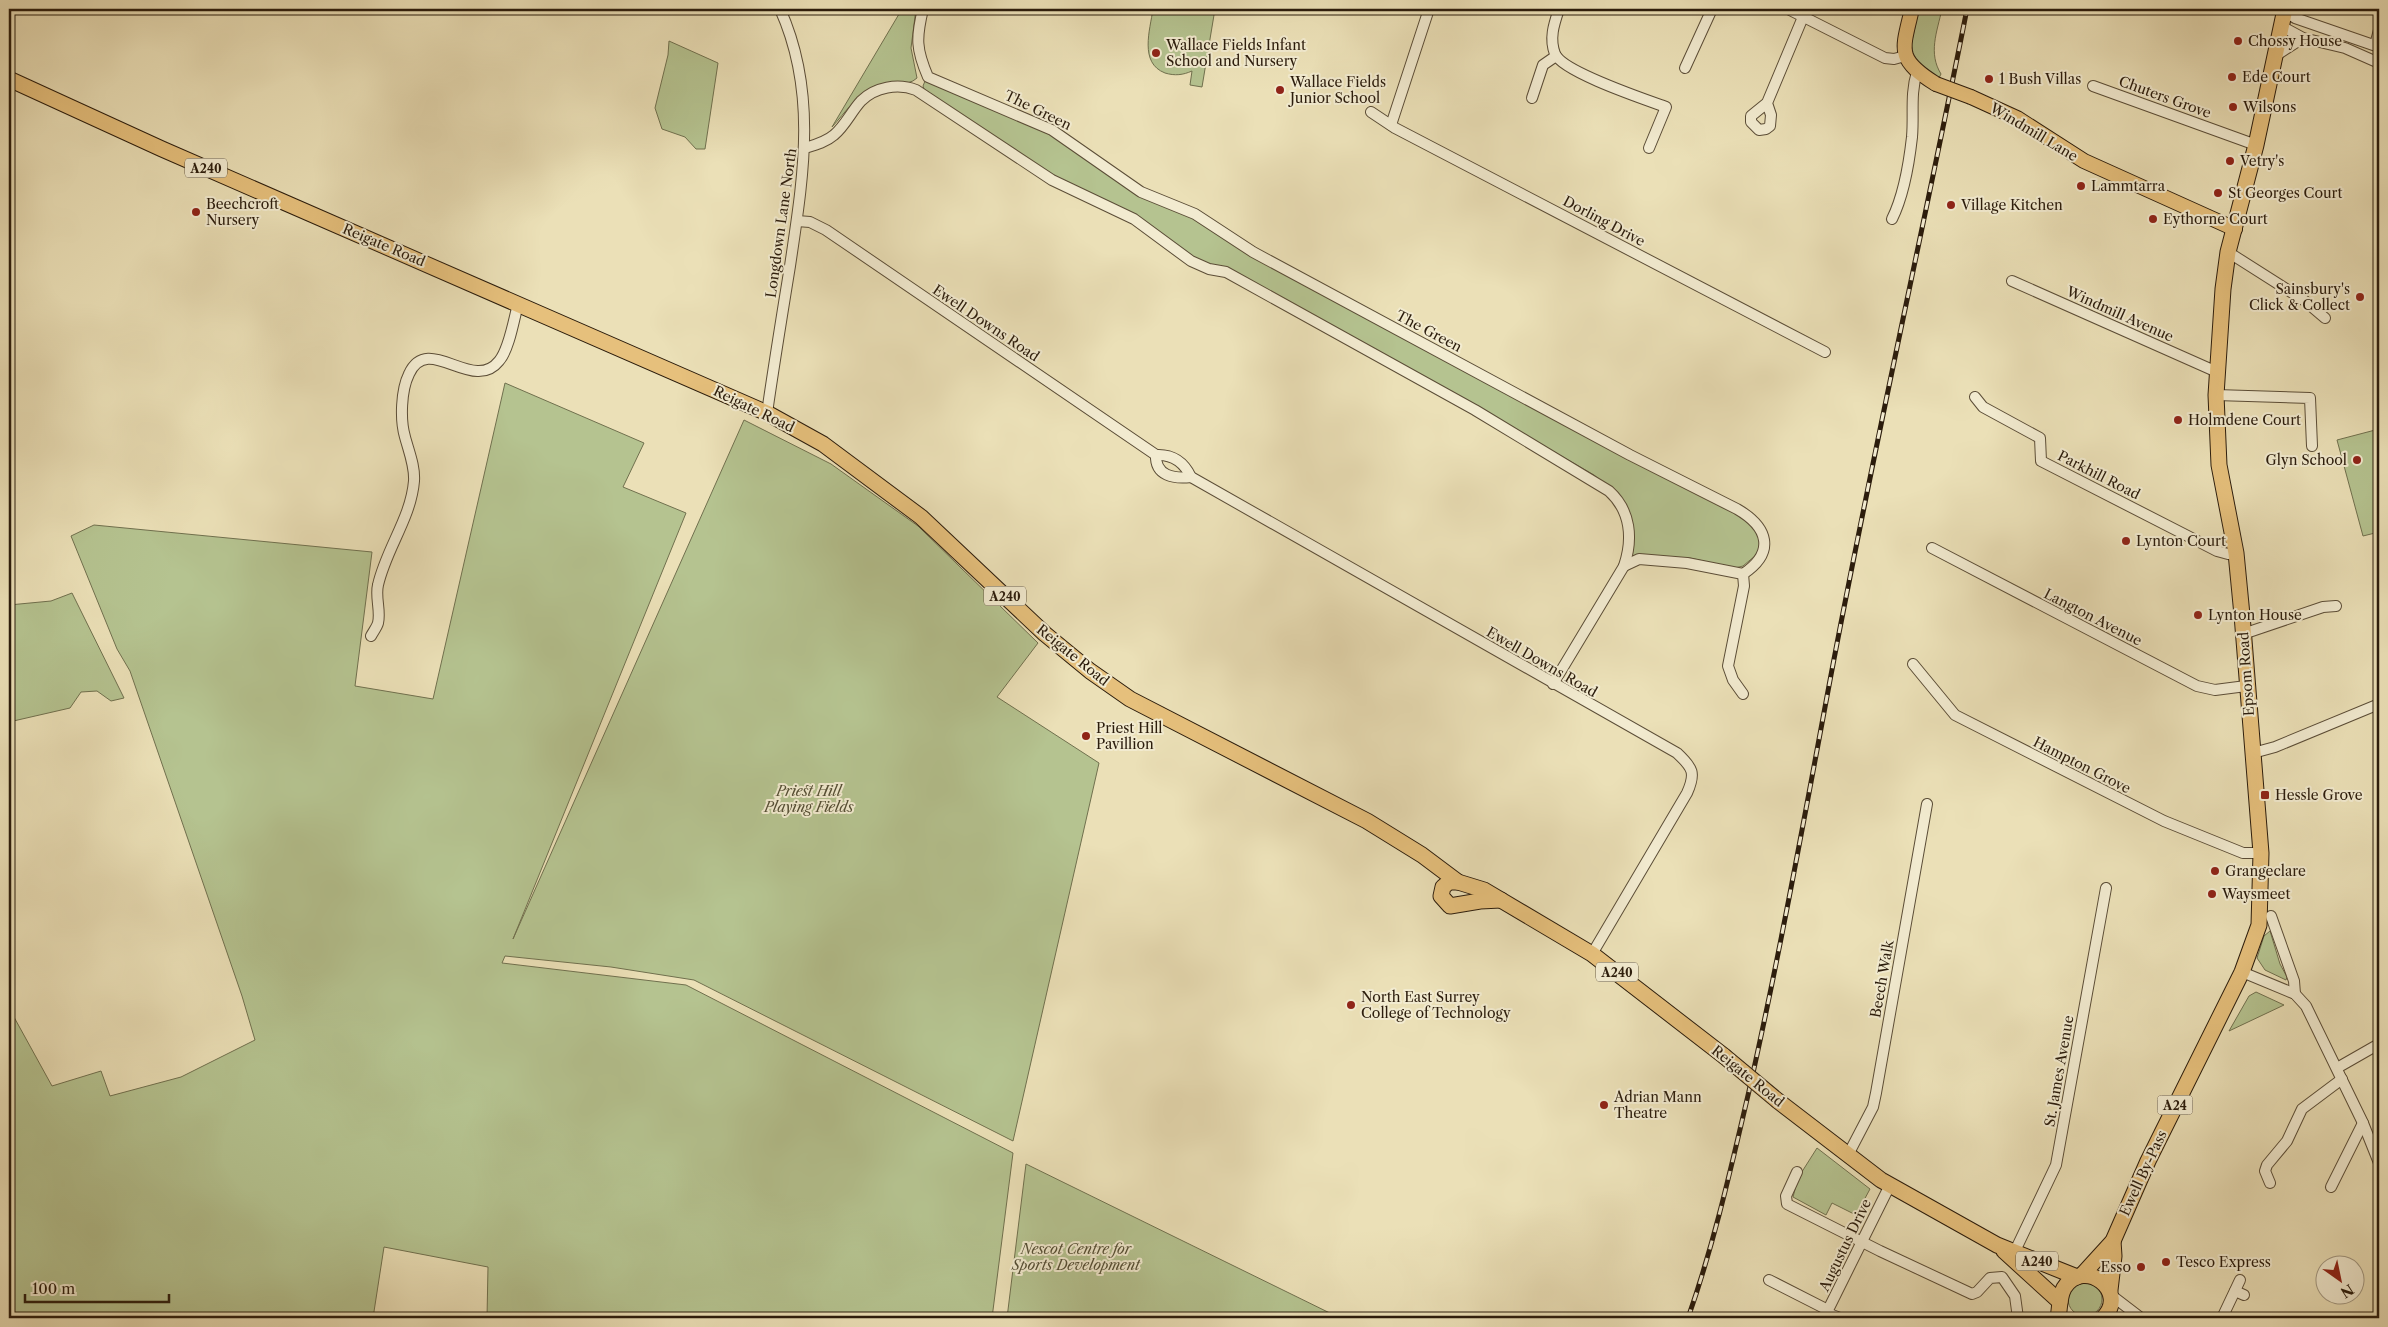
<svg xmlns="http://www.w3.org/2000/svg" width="2388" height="1327" font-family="'Libre Caslon Text',serif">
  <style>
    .green { fill: #b5c390; stroke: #70704e }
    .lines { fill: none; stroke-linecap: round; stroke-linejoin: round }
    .minor-casing { stroke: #5b4d37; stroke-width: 12 }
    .major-casing { stroke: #2b1c0c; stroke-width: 16 }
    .highway-casing { stroke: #2b1c0c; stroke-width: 17 }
    .minor { stroke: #f2ebd0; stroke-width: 10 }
    .major { stroke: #e6c07c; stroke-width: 14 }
    .highway { stroke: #e6c07c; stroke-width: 15 }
    .rail-casing { stroke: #2b1c0c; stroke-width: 5 }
    .rail { stroke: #f2ebd0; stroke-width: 3; stroke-dasharray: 9; stroke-linecap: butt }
    .major-bridge-casing { stroke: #2b1c0c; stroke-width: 16; stroke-linecap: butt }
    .highway-bridge-casing { stroke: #2b1c0c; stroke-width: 17; stroke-linecap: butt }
    .major-bridge { stroke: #e6c07c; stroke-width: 14 }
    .highway-bridge { stroke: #e6c07c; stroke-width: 15 }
    .poi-dot { fill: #8f2418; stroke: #f2ebd0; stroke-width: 2 }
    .labels { text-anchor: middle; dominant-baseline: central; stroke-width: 4; stroke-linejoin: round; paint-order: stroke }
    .shield { fill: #f2ebd0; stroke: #675a47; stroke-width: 1 }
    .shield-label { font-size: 12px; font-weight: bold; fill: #2b1c0c }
    .poi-label { font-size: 14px; fill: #2b1c0c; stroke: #f2ebd0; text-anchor: start }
    .street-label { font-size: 14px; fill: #2b1c0c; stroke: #f2ebd0 }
    .park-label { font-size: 14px; font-style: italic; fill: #544e34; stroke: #f2ebd0 }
  </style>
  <rect width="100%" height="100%" fill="#ebe0b7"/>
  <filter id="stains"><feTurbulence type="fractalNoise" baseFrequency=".004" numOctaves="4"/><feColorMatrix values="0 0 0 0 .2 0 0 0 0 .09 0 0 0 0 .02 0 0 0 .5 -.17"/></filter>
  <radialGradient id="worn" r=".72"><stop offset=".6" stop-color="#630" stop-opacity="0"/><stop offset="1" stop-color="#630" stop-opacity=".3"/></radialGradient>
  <!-- green -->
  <g class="green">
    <path d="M902,9H916L911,48L917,78C907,88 889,80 875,86C857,94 845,113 832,127Z"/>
    <path d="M1153,9H1215L1202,87L1190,85L1192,71C1183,75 1175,76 1165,73C1139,63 1150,30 1153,9Z"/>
    <path d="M1919,9H1942C1937,32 1928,53 1941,74L1939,78L1911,59L1910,50Z"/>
    <path d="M669,41L718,63L705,149H696L685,137L662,129L655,108L668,55Z"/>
    <path d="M925,81L1057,137L1193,217L1747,520L1760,536V546L1756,555L1743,566L1735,568L1690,558L1631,556L1619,496L1594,475L1468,402L1193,257L1137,217L1055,177L993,137L924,89L923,86Z"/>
    <path d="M505,383L644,443L623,487L686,513L513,939L744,420L831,464L918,526L1038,643L997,697L1099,763L1013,1141L694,980L611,967L505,956L502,963L686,985L1013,1153L992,1318H487L488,1267L384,1247L373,1318H9V1008L52,1086L101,1071L110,1096L181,1077L255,1040L242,996L130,671L117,649L71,536L94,525L372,552L355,686L433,699Z"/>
    <path d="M2379,429V532L2363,536L2337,440Z"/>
    <path d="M72,593L124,698L111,701L97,691L81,692L70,708L9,722V605L51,601Z"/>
    <path d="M2270,931L2280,964L2287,977L2286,980L2265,970L2257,958L2264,936Z"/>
    <path d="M2256,992L2284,1005L2229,1031L2249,996Z"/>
    <path d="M1817,1148L1870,1189L1856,1215L1832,1203L1826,1215L1793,1197L1798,1178Z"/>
    <path d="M1026,1164L1340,1318H1007Z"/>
    <circle cx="2085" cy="1299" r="17"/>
  </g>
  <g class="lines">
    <defs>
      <g id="minor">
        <path d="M923,9C916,38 916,49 928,77L1052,130L1141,192L1195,214L1253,252L1630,455L1737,509C1768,527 1776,552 1743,574L1687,563L1639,559L1624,566"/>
        <path d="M1559,9C1554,24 1549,38 1555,54C1563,72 1644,99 1666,107L1649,148"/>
        <path d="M1788,9L1885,58L1894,59L1905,56"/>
        <path d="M2282,9L2295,18L2379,47"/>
        <path d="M2281,26L2303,38L2345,48L2379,63"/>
        <path d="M2375,45L2379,30"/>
        <path d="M2275,56L2303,38"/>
        <path d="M1685,68L1712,9"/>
        <path d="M2093,86L2256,145"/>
        <path d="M1532,98L1543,65L1556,56"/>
        <path d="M1767,103L1751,116V122L1759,130L1766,129L1770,126L1771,115L1767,103L1803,17"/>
        <path d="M1371,112L1395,128L1825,352"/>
        <path d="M1391,125L1429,9"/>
        <path d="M805,148C815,145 826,142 834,135C845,126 851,112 861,101C875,87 898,83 916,90L1052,180L1134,219L1191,261L1209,269L1226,272L1475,410L1609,491C1631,511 1633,539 1624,566L1553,684"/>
        <path d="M1892,219C1904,195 1909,164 1912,137C1914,114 1910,94 1917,72"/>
        <path d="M797,221L810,222L826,230L1156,455C1172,454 1184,462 1191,477L1677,753C1693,768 1696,773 1687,793L1592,954"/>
        <path d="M2228,252L2305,301L2325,318"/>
        <path d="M2012,281L2217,372"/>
        <path d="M2216,395L2310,398L2312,446"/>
        <path d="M1975,397L1983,407L2040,438L2041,461L2217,551L2228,554L2236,553"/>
        <path d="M767,413C774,364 782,315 790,266C803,178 818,93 780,9"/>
        <path d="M1156,455C1155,476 1174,479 1191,477"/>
        <path d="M1932,548L2197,686L2215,690L2246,686"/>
        <path d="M1743,574L1744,586L1728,666L1733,680L1743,694"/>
        <path d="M2243,634L2323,607L2336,606"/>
        <path d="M371,636C373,632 377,627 378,623C381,611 375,597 378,585C386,549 411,518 414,481C415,466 409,452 405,437C400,420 401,390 409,374C428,332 473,394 499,361C509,350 514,319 518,304"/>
        <path d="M1913,664L1955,715L2164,821L2243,853H2261"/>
        <path d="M2253,753L2275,747L2379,704"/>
        <path d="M2271,916L2294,981L2295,994"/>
        <path d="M2242,972L2295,994L2306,1006L2363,1123L2379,1163"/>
        <path d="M2337,1068L2379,1044"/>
        <path d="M1849,1153L1873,1107L1876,1093L1927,804"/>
        <path d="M1797,1172L1786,1196L1787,1204L1880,1251L1972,1294L1977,1292L1990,1278L2002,1277L2015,1296L2018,1318"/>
        <path d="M2270,1183L2265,1171L2267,1165L2287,1141L2302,1109L2342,1079"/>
        <path d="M2331,1187L2363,1123"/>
        <path d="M2015,1251L2056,1165L2106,888"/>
        <path d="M1769,1280L1828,1310"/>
        <path d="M2235,1291L2244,1295"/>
        <path d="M2111,1295L2141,1318"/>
        <path d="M1827,1313L1840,1318"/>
        <path d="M1824,1318L1890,1185"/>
        <path d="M2222,1318L2240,1280"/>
      </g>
      <g id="major">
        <path d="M1912,9C1902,51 1896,59 1936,84"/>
        <path d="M1971,97L2017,118L2084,161L2235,229"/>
      </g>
      <g id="highway">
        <path d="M9,79L162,149L767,413L823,444L921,517L1045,634L1090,671L1130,699L1367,821L1422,855L1458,882L1484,890L1592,954L1724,1056"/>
        <path d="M1458,882H1449L1443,887L1441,896L1450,906L1480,901L1501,900"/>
        <path d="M1778,1101L1881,1180L1997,1245L2077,1277"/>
        <path d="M2004,1251L2060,1302"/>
        <path d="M2082,1275L2113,1241L2148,1161L2242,972L2259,925L2261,853L2242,615L2236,553L2219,465L2216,395L2223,289L2228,252L2256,145L2285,9"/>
        <path d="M2110,1290L2114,1256L2113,1241"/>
        <path d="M2058,1318C2060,1308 2059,1297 2064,1288C2084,1256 2130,1292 2103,1318"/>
      </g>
    </defs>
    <!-- minor casing -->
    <use href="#minor" class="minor-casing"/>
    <!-- major casing -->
    <use href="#major" class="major-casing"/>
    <!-- highway casing -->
    <use href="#highway" class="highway-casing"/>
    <!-- minor -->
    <use href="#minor" class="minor"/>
    <!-- major -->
    <use href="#major" class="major"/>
    <!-- highway -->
    <use href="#highway" class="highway"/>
    <defs>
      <path id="rail" d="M1688,1318C1714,1244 1731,1168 1749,1091C1780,953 1805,814 1831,675C1873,452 1923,231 1967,9"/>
    </defs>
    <!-- rail casing -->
    <use href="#rail" class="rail-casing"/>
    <!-- rail -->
    <use href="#rail" class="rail"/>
    <defs>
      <path id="major-bridge" d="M1936,84L1971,97"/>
      <path id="highway-bridge" d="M1724,1056L1778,1101"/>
    </defs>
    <!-- major-bridge casing -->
    <use href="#major-bridge" class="major-bridge-casing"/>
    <!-- highway-bridge casing -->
    <use href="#highway-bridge" class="highway-bridge-casing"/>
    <!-- major-bridge -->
    <use href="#major-bridge" class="major-bridge"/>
    <!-- highway-bridge -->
    <use href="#highway-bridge" class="highway-bridge"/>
  </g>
  <!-- markers -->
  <g class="poi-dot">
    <circle cx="2238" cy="41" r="5"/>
    <circle cx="1156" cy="53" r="5"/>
    <circle cx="2232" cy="77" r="5"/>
    <circle cx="1989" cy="79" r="5"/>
    <circle cx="1280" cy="90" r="5"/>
    <circle cx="2233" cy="107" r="5"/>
    <circle cx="2230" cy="161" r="5"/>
    <circle cx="2081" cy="186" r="5"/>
    <circle cx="2218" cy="193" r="5"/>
    <circle cx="1951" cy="205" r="5"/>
    <circle cx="196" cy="212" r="5"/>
    <circle cx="2153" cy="219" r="5"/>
    <circle cx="2360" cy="297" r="5"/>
    <circle cx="2178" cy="420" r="5"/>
    <circle cx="2357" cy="460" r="5"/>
    <circle cx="2126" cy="541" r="5"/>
    <circle cx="2198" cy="615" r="5"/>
    <circle cx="1086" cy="736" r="5"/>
    <rect x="2260" y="790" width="10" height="10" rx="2.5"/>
    <circle cx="2215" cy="871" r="5"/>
    <circle cx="2212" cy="894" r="5"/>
    <circle cx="1351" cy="1005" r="5"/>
    <circle cx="1604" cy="1105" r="5"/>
    <circle cx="2166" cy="1262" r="5"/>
    <circle cx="2141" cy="1267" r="5"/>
  </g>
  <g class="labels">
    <!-- shield labels -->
    <g class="shield">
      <rect x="185" y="158.5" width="42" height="19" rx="4"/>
      <rect x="984" y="586.5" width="42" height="19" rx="4"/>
      <rect x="1596" y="962.5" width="42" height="19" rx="4"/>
      <rect x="2157.5" y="1095.5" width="35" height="19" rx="4"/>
      <rect x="2016" y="1251.5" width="42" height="19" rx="4"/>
    </g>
    <g class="shield-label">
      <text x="206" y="168">A240</text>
      <text x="1005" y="596">A240</text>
      <text x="1617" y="972">A240</text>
      <text x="2175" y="1105">A24</text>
      <text x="2037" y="1261">A240</text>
    </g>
    <!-- poi labels -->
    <g class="poi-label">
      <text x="2248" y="41">Chossy House</text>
      <text x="1166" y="45">Wallace Fields Infant<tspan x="1166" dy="16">School and Nursery</tspan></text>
      <text x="2242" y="77">Ede Court</text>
      <text x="1999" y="79">1 Bush Villas</text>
      <text x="1290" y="82">Wallace Fields<tspan x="1290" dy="16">Junior School</tspan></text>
      <text x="2243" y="107">Wilsons</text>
      <text x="2240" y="161">Vetry's</text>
      <text x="2091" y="186">Lammtarra</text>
      <text x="2228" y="193">St Georges Court</text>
      <text x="206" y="204">Beechcroft<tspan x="206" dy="16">Nursery</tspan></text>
      <text x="1961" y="205">Village Kitchen</text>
      <text x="2163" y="219">Eythorne Court</text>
      <text x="2350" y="289" text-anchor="end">Sainsbury's<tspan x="2350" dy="16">Click &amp; Collect</tspan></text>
      <text x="2188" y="420">Holmdene Court</text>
      <text x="2347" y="460" text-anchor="end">Glyn School</text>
      <text x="2136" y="541">Lynton Court</text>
      <text x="2208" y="615">Lynton House</text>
      <text x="1096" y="728">Priest Hill<tspan x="1096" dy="16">Pavillion</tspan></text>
      <text x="2275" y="795">Hessle Grove</text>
      <text x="2225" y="871">Grangeclare</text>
      <text x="2222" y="894">Waysmeet</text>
      <text x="1361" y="997">North East Surrey<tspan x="1361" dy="16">College of Technology</tspan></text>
      <text x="1614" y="1097">Adrian Mann<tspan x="1614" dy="16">Theatre</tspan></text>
      <text x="2176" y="1262">Tesco Express</text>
      <text x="2131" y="1267" text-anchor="end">Esso</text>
    </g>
    <!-- street labels -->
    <g class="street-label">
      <text transform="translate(2165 97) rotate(20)">Chuters Grove</text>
      <text transform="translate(1038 110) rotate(26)">The Green</text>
      <text transform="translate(2034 132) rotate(31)">Windmill Lane</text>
      <text transform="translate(1604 221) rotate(28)">Dorling Drive</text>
      <text transform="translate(781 223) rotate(-82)">Longdown Lane North</text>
      <text transform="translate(384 245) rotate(23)">Reigate Road</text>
      <text transform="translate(2120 314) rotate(24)">Windmill Avenue</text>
      <text transform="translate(986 323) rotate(34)">Ewell Downs Road</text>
      <text transform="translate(1429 331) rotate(28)">The Green</text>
      <text transform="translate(754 409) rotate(26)">Reigate Road</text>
      <text transform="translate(2099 475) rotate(27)">Parkhill Road</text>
      <text transform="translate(2093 617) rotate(27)">Langton Avenue</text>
      <text transform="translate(1073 655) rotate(39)">Reigate Road</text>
      <text transform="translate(1542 662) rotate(30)">Ewell Downs Road</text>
      <text transform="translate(2246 674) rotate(-94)">Epsom Road</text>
      <text transform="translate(2082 765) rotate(27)">Hampton Grove</text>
      <text transform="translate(1882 979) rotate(-80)">Beech Walk</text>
      <text transform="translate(2059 1071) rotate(-80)">St. James Avenue</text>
      <text transform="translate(1748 1076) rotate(39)">Reigate Road</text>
      <text transform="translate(2143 1173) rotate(-65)">Ewell By-Pass</text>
      <text transform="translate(1845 1245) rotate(-64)">Augustus Drive</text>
    </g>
    <!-- park labels -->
    <g class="park-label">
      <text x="809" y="791">Priest Hill<tspan x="809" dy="16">Playing Fields</tspan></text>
      <text x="1076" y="1249">Nescot Centre for<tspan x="1076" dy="16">Sports Development</tspan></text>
    </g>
  </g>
  <!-- margin -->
  <rect width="2388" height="1327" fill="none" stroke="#ebe0b7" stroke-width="30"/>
  <rect x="10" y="10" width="2368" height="1307" fill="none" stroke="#2b1c0c" stroke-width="2.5"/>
  <rect x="15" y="15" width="2358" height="1297" fill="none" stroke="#2b1c0c"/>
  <!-- north arrow -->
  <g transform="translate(2340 1280) rotate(147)"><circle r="24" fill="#f2ebd0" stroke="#a29882"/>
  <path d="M0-4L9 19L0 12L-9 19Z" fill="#8f2418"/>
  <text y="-8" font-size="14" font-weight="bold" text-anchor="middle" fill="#2b1c0c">N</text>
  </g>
  <!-- scale -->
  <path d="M25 1294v8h144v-8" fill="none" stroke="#2b1c0c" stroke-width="2.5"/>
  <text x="32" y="1294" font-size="15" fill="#2b1c0c" stroke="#f2ebd0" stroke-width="4" paint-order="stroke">100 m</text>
  <rect width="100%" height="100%" filter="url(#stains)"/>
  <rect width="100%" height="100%" fill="url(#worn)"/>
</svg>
